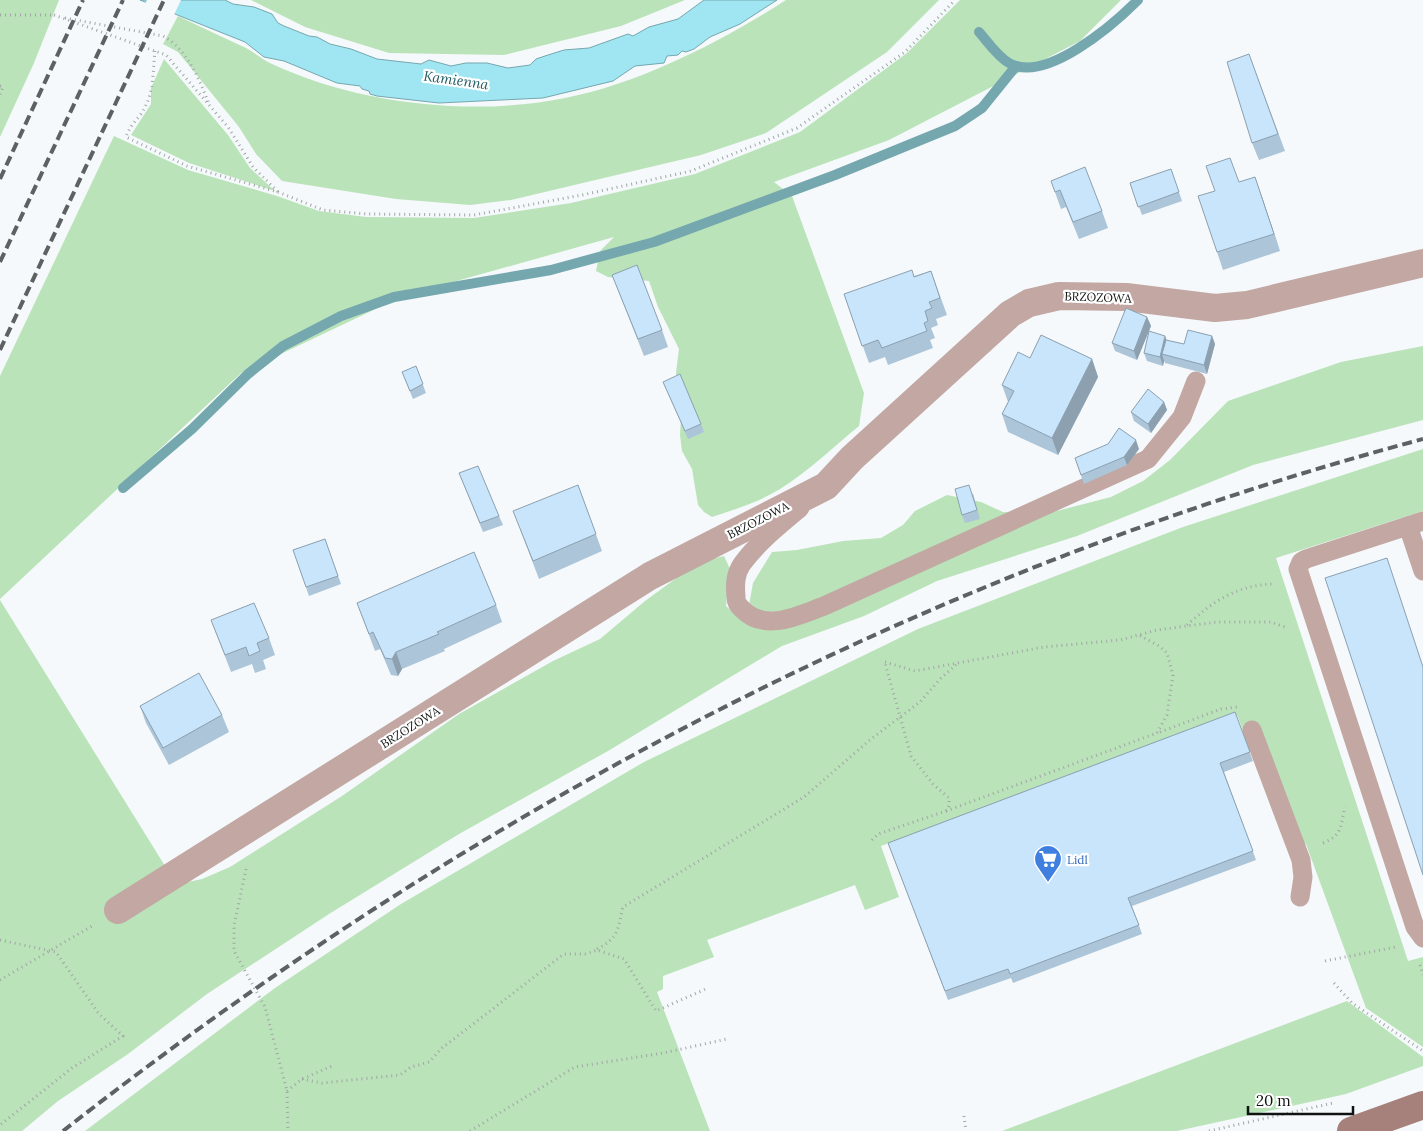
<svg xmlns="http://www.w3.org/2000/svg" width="1423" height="1131" font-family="Lora,serif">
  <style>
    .green { fill: #bae3b9 }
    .water { fill: #a0e6f2; stroke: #75a7af }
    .pier { fill: #f5f9fb }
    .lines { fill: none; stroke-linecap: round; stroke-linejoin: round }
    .stream { stroke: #75a7af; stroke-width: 10 }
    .path { stroke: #a2a5a6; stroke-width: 3; stroke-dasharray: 1 4; stroke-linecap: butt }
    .lane { stroke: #c2a7a3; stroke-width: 19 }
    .street { stroke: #c2a7a3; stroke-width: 28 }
    .secondary { stroke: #a6807b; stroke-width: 28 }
    .rail { stroke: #5e6162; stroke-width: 4; stroke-dasharray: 10 5; stroke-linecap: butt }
    .wall { fill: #acc5d8 }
    .shaded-wall { fill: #8ca0b0 }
    .building { fill: #c8e5fb; stroke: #8ca0b0 }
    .labels { text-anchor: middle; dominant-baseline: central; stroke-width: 4.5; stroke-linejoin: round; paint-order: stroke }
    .street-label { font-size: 12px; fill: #111313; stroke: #fff }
    .shop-label { font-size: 12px; fill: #366cbe; stroke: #fff; text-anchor: start }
    .water-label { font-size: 14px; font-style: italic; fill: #205a63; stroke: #fff }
  </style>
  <rect width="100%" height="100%" fill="#f5f9fb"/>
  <!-- green -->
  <g class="green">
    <path d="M0,0H59L34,63L0,137Z"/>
    <path d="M251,0H685L621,26L504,55L389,53L305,27Z"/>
    <path d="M786,0H939L887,52L766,133L701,155L511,200L470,205L396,199L282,181L256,154L239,127L178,52L163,44L178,16C200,27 223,37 246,48C255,53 263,60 272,64C358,104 472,117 565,98C639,84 723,41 786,0Z"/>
    <path d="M960,0H1121L1080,41L889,140L774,182L792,196L864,393L859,426C833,447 809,471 780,489C759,502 736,509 712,517L704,512L698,505L692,469L682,451L680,435L682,402L676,373L679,349L658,307L649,281L608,277L596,271L600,251L614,237L403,296L241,373L0,599V376L114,136L188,170L277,196L319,211L366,217L474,218L571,203L695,174L800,132L907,53Z"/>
    <path d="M164,59L228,135L250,168L275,191L189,163L131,135L151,104V88Z"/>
    <path d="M1423,346V420L1253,465L1077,536L937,581L864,616L782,646L608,751L459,834L329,914L207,994L128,1054L58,1101L22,1131H0V600L170,874L183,883L202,879L230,867L342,796L459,714L553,661L600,639L645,601L697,563L724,556L730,569L726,606L738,617L749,605L753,583L772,552L797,550L843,541L881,538L903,525L915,511L947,495L981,502L1003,512L1045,514L1111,497L1143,481L1170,460L1228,401L1341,362Z"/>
    <path d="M1423,449V511L1276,558L1408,961L1423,957V1047L1366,1008L1306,844L1289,851L1237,715L959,822L957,817L881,846L899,897L865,910L855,885L707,940L714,957L663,976V989L657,992L710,1131H85L275,988L401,904L644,762L918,629L1183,527Z"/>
    <path d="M1347,1001L1423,1057V1066L1346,1094L1177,1131H1002Z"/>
  </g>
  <!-- water -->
  <path class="water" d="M140,0H225L233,4L254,7L272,14L278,23L284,26L309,36L317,37L330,44L351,49L377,59L421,64L429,60L451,66L466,63H487L508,68L530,65L536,59L548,55L564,50L589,48L628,34L633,36L649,27L678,19L704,0H777L740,24L710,37L694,49L686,52L682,51L678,55L667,56L664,63L635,66L613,81L543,98L439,103L377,96L370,94L369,91L362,89L360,86L337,83L284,61L264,57L245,42Z"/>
  <!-- pier -->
  <path class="pier" d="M147,0H181L174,15L145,4Z"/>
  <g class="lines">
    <!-- stream -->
    <g class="stream">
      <path d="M979,32C988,42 997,56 1009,63C1045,84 1113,25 1138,0"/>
      <path d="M123,488L192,429L248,374L283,346L341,316L394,297L551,270L654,242L835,175L955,126L982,108L1016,66"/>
    </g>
    <!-- path -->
    <g class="path">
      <path d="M0,15H54"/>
      <path d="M54,15L166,55L228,127L253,167L278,192"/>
      <path d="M65,18L163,36C188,50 199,79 209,104"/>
      <path d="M155,51C153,68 154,89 146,105C140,119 131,122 126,137L187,166L278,192L323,210L367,214L474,215L582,195L691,171L797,128L905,52L955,0"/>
      <path d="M0,86L3,87L0,95"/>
      <path d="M1187,625C1212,602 1237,585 1273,584"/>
      <path d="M885,662L915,671L1044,647L1120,640L1157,630L1217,622H1271L1288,628"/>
      <path d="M1160,732L1221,709L1237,707"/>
      <path d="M946,811L1157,733L1167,715L1173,675L1167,653L1159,646L1139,635"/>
      <path d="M872,840L878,834L946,811L949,806V798L933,784L911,756L885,663"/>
      <path d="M1323,843C1343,835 1340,826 1345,807"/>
      <path d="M246,869L234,926V951L265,1007L287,1091L288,1131"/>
      <path d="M0,940L56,952L99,1014L123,1036L72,1068L0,1125"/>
      <path d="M597,949C620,937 617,930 623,907L804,797L871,739L920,702L940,679L957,664"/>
      <path d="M1325,961L1396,947"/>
      <path d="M1420,965L1423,975"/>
      <path d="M0,980L92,926"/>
      <path d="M1334,983L1352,1003L1423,1051"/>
      <path d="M302,1079L322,1083L400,1075L411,1067L429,1062L442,1048L564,954H586L597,950L624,959L656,1011L708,988"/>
      <path d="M287,1091L302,1079L332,1066"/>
      <path d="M964,1116L966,1131"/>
      <path d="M470,1131L575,1067L663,1053L727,1039"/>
      <path d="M1209,1131L1333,1103"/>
    </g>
    <!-- lane -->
    <g class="lane">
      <path d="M800,508C780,525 758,542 742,564C735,574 735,585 736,597C736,603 738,605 742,609C765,633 799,615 824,606L1148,459L1182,417L1196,381"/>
      <path d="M1423,521L1306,559L1301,562L1298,569L1415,927L1423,938"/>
      <path d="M1408,526L1423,571"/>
      <path d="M1252,730L1301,860L1303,877L1300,897"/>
    </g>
    <!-- street -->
    <path class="street" d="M118,910L650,576L826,486L852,458L1010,314L1029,303L1059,296L1126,297L1215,308L1247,305L1423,263"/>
    <!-- secondary -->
    <path class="secondary" d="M1351,1131L1423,1105"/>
    <!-- rail -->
    <g class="rail">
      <path d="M0,179L83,0"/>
      <path d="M0,262L123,0"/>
      <path d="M0,350L164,0"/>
      <path d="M63,1131C469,813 923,572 1423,439"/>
    </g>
  </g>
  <!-- wall -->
  <g class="wall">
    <path d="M1249,54L1285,151L1259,160L1252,143Z"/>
    <path d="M1171,169L1182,201L1142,215L1130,183Z"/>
    <path d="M1051,181L1102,211L1108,228L1079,239L1066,207L1061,209Z"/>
    <path d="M1239,182L1261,194L1280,251L1223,270L1217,252Z"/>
    <path d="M931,271L947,315L936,319L938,325L931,328L935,338L930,340L933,348L888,365L885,357L869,363L844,294L914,276Z"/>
    <path d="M612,275L662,330L668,347L644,356Z"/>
    <path d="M1147,317L1151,326L1137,360L1115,351L1112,343Z"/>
    <path d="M1165,336L1166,340L1184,344L1212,336L1215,344L1207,374L1165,363L1164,361L1163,366L1147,361L1144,353Z"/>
    <path d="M1030,358L1092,359L1098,377L1058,455L1008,432L1002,414L1008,402L1002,385Z"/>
    <path d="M416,366L426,393L413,399L402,372Z"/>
    <path d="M663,382L701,424L704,432L688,439Z"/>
    <path d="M1164,402L1167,410L1151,433L1134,421L1131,412Z"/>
    <path d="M1139,449L1127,465L1084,484L1075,458Z"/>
    <path d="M459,473L499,516L503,525L483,532Z"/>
    <path d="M578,485L602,551L539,579L520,529Z"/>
    <path d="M973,493L980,519L965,523L962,515Z"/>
    <path d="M325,539L341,584L309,596L293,550Z"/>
    <path d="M357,603L496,605L502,622L444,649L445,651L402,669L398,676L391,675L380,649L375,651Z"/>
    <path d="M211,620L269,638L275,655L263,660L266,669L255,673L252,664L231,672Z"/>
    <path d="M140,706L222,715L229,732L169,765L146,723Z"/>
    <path d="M1235,712L1253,761L1224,772L1256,860L1132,906L1142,934L1013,983L1011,978L948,1000L888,843Z"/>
  </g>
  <!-- shaded-wall -->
  <g class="shaded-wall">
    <path d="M1255,177L1261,194L1280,251L1274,234Z"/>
    <path d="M1147,317L1151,326L1137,360L1134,351Z"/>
    <path d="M1165,336L1168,344L1162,354L1164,361L1163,366L1160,357Z"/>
    <path d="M1212,336L1215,344L1207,374L1204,365Z"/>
    <path d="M1092,359L1098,377L1058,455L1052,438Z"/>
    <path d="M1164,402L1167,410L1151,433L1148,424Z"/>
    <path d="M1136,440L1139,449L1127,465L1124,457Z"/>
    <path d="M396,652L402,669L398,676L392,659Z"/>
  </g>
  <!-- building -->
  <g class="building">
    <path d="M1249,54L1278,134L1252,143L1227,62Z"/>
    <path d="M1230,158L1239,182L1255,177L1274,234L1217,252L1198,196L1215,191L1206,166Z"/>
    <path d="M1085,167L1102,211L1073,222L1060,190L1055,192L1051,181Z"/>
    <path d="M1171,169L1179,192L1138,207L1130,183Z"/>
    <path d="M637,265L662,330L638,339L612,275Z"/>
    <path d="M912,270L914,277L931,271L940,298L929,302L932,308L925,311L928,321L924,323L927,331L882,348L878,340L862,346L844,294Z"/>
    <path d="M1126,308L1147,317L1134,351L1112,343Z"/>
    <path d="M1188,330L1212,336L1204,365L1162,354L1166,340L1184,344Z"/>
    <path d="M1149,331L1165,336L1160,357L1144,353Z"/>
    <path d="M1041,335L1092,359L1052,438L1002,414L1014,391L1002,385L1018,352L1030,358Z"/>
    <path d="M416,366L423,384L410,391L402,372Z"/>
    <path d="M680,374L701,424L685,431L663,382Z"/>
    <path d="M1148,389L1164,402L1148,424L1131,412Z"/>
    <path d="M1119,428L1136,440L1124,457L1081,475L1075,458L1108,444Z"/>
    <path d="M478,466L499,516L480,523L459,473Z"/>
    <path d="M578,485L596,534L533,561L513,511Z"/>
    <path d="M969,485L977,510L962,515L955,489Z"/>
    <path d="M325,539L338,576L306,587L293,550Z"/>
    <path d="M474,552L496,605L437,632L439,634L396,652L392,659L385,658L373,632L369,634L357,603Z"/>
    <path d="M1387,558L1423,667V875L1325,578Z"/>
    <path d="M254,603L269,638L257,643L260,651L249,656L246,647L225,655L211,620Z"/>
    <path d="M199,673L222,715L163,748L140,706Z"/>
    <path d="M1235,712L1250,752L1220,763L1253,851L1128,898L1139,925L1010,974L1008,969L945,991L888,843Z"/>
  </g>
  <!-- icons -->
  <defs>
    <symbol id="supermarket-pin" viewBox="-11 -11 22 30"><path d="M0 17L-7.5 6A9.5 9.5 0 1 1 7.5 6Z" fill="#3f7fe0" stroke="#fff"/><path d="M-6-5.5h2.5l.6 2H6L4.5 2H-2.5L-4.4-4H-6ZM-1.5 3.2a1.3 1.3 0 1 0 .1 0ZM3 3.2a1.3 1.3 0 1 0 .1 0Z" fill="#fff"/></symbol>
  </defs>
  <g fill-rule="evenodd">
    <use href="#supermarket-pin" x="1032" y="843" width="32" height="43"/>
  </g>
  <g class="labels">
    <!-- street labels -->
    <g class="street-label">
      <text transform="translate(1098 297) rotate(2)">BRZOZOWA</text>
      <text transform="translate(758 520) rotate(-27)">BRZOZOWA</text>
      <text transform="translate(410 727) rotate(-32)">BRZOZOWA</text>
    </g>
    <!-- shop labels -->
    <g class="shop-label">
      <text x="1067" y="859">Lidl</text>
    </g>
    <!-- water labels -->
    <g class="water-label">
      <text transform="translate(456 80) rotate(8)">Kamienna</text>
    </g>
  </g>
  <!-- scale -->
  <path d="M1248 1106v8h105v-8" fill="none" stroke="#111313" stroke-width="2.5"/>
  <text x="1256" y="1106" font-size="15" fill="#111313" stroke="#ffffff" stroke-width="4" paint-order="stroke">20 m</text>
</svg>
